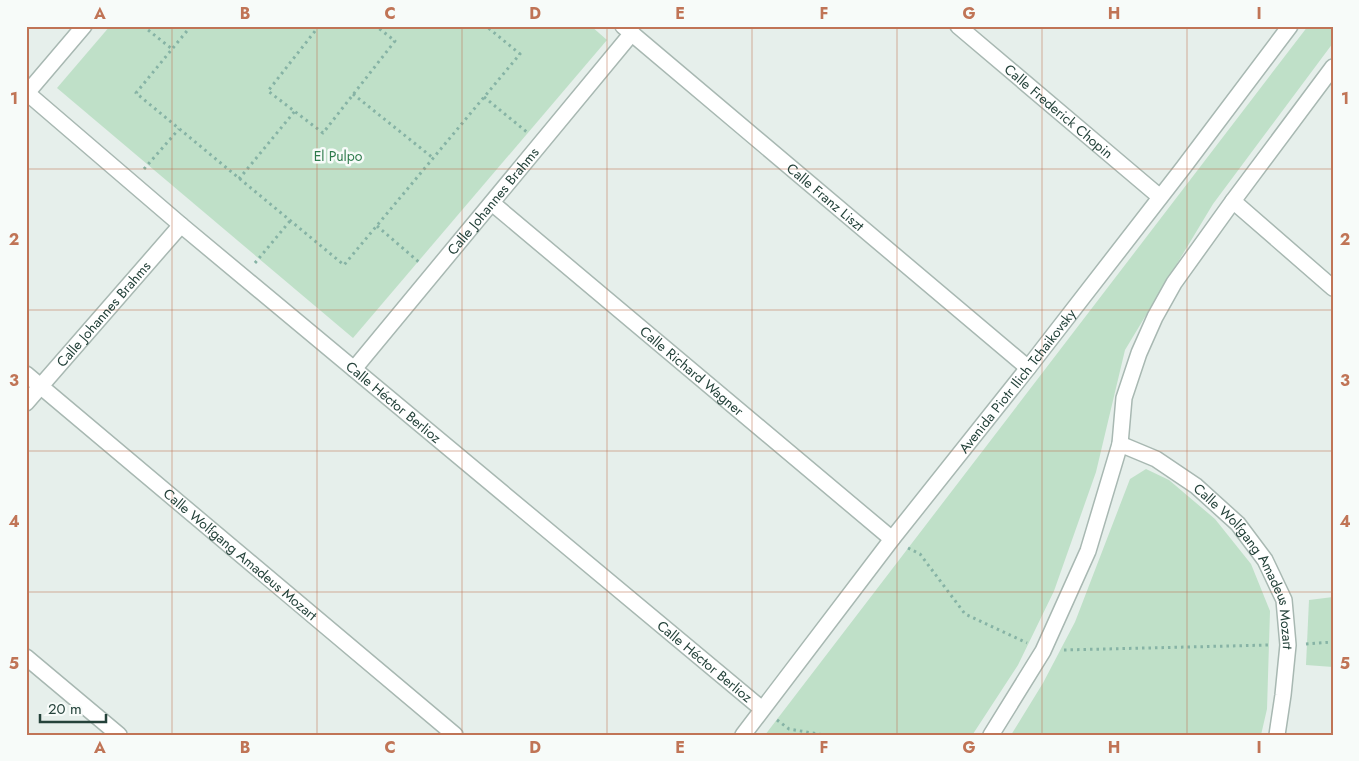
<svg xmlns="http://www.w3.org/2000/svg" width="1359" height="761" font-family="Jost,sans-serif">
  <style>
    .green { fill: #bfe0c8 }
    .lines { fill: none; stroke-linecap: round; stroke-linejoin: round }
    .minor-casing { stroke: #a8b8b2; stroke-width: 18 }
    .tertiary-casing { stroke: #a8b8b2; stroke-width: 18 }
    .path { stroke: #86b3a5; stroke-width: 3; stroke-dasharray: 2.5 4; stroke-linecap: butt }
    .minor { stroke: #fff; stroke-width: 15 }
    .tertiary { stroke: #fff; stroke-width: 15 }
    .grid { fill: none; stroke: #c07456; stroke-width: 1; stroke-opacity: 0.55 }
    .labels { text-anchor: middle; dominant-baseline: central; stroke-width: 5; stroke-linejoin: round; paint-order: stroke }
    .street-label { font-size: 14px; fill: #24423a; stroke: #f7fbf9 }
    .park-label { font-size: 14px; fill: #2d7a4b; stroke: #f7fbf9 }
    .neatline { fill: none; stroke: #c07456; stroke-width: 2 }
    .grid-label { font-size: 16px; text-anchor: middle; font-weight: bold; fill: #c07456 }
  </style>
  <rect width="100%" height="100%" fill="#e6efeb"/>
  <!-- green -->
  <g class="green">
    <path d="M110,26H591L607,40L353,338L57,88Z"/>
    <path d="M1308,26H1333V43L1213,204L1125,350L1096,472L1054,591L1018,665L973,734L765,735Z"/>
    <path d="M1146,469L1169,480L1215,519L1251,564L1270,611L1267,709L1261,735H1011L1043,683L1075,622L1130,479Z"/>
    <path d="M1333,597V667L1306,665L1309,600Z"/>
  </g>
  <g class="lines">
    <defs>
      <g id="minor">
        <path id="s1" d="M623,26L1028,368"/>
        <path id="s2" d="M958,26L1160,197"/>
        <path id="s3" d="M26,92L181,225L762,709"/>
        <path d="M27,93L84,26"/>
        <path d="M1233,201L1333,288"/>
        <path id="s4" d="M492,203L892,539"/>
        <path id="s5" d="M354,369L632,33"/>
        <path id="s6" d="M26,374L455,735"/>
        <path id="s7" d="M26,403L181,225"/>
        <path id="s8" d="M1120,444L1156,459L1196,486L1238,524L1265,560L1284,600L1288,645L1283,695L1277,735"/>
        <path d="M26,657L119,735"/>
      </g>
      <g id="tertiary">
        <path id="s9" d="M743,735L892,539L1028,368L1183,168L1290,26"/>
        <path d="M991,735L1043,651L1088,551L1120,444L1124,398L1139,353L1155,317L1174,283L1233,201L1333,67"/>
      </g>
    </defs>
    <!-- minor casing -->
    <use href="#minor" class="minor-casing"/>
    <!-- tertiary casing -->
    <use href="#tertiary" class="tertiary-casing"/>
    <!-- path -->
    <g class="path">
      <path d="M143,26L172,49"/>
      <path d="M191,26L136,93L344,265L520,54L486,26"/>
      <path d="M319,26L268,91L323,133L395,41L376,26"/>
      <path d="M353,94L433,158"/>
      <path d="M484,97L528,133"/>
      <path d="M144,169L179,129"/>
      <path d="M239,179L295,111"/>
      <path d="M377,226L420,263"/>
      <path d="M255,263L290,221"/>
      <path d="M908,548L920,554L965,614L1027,643"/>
      <path d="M1306,644L1333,642"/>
      <path d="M1064,650L1270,645"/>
      <path d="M777,720L789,729L824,735"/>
    </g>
    <!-- minor -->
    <use href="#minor" class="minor"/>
    <!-- tertiary -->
    <use href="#tertiary" class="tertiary"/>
  </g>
  <!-- grid -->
  <path class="grid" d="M172,26V735M317,26V735M462,26V735M607,26V735M752,26V735M897,26V735M1042,26V735M1187,26V735M26,169H1333M26,310H1333M26,451H1333M26,592H1333"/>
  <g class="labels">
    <!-- street labels -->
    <g class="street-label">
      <text stroke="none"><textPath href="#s2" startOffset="132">Calle Frederick Chopin</textPath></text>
      <text stroke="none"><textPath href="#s1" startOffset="265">Calle Franz Liszt</textPath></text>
      <text stroke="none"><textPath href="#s5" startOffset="218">Calle Johannes Brahms</textPath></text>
      <text stroke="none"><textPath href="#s7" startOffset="118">Calle Johannes Brahms</textPath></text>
      <text stroke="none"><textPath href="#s4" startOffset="261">Calle Richard Wagner</textPath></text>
      <text stroke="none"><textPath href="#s9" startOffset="448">Avenida Piotr Ilich Tchaikovsky</textPath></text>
      <text stroke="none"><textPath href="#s3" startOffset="481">Calle Héctor Berlioz</textPath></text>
      <text stroke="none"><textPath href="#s6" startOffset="280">Calle Wolfgang Amadeus Mozart</textPath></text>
      <text stroke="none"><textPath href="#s8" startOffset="185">Calle Wolfgang Amadeus Mozart</textPath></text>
      <text stroke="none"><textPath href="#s3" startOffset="886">Calle Héctor Berlioz</textPath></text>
    </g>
    <!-- park labels -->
    <g class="park-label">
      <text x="338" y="156">El Pulpo</text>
    </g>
  </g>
  <!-- border -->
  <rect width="1359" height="761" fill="none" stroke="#f7fbf9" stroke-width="55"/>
  <!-- scale -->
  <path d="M40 714v8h66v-8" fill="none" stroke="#24423a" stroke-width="2.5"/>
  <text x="48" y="714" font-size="15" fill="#24423a" stroke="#f7fbf9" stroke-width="4" paint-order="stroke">20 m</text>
  <rect x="28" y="28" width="1304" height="706" class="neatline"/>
  <g class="grid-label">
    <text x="100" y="19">A</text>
    <text x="245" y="19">B</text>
    <text x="390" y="19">C</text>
    <text x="535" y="19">D</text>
    <text x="680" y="19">E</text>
    <text x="824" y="19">F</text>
    <text x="969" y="19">G</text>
    <text x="1114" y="19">H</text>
    <text x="1259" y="19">I</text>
    <text x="14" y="104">1</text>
    <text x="1345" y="104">1</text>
    <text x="14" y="245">2</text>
    <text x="1345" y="245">2</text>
    <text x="14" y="386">3</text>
    <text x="1345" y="386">3</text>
    <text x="14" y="527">4</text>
    <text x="1345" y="527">4</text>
    <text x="14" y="669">5</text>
    <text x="1345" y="669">5</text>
    <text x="100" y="753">A</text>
    <text x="245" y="753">B</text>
    <text x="390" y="753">C</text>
    <text x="535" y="753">D</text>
    <text x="680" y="753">E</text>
    <text x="824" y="753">F</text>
    <text x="969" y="753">G</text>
    <text x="1114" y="753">H</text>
    <text x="1259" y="753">I</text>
  </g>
</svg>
